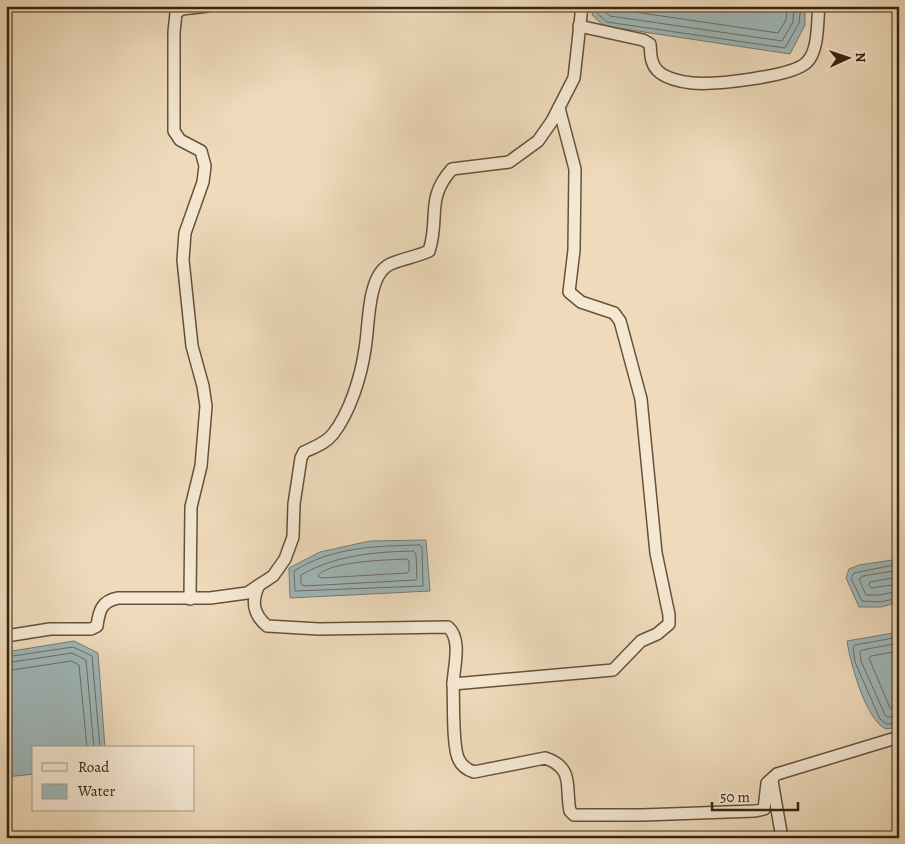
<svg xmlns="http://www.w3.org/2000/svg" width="905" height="844" font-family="Alegreya,serif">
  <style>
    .water { fill: #9fb8bb; stroke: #757d75 }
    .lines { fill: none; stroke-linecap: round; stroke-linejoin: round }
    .shore { stroke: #6b6e64; stroke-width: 1 }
    .street-casing { stroke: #655238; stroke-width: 14 }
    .street { stroke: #f5e8d3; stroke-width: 11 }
  </style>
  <rect width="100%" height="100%" fill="#efdbbc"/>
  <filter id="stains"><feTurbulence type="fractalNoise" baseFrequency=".004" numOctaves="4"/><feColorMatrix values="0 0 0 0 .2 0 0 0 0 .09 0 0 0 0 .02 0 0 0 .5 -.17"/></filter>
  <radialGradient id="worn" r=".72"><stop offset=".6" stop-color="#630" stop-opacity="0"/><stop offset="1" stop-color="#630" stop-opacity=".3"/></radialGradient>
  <!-- water -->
  <g class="water">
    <path d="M593,6H805V25L790,54L604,26L592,15Z"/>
    <path d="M426,540L430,591L290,598L289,568L320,552L370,541Z"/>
    <path d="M899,559V602L881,607H859L846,578L849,569L859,565Z"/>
    <path d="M899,632V727L886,729C866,721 850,662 847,641Z"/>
    <path d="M74,641L98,653L105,748H34V774L6,777V652Z"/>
  </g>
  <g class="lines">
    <!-- shore -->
    <g class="shore">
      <path d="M597,6V13L607,22L785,48L799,23L801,6"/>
      <path d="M604,6V11L610,16L782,41L793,22L794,6"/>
      <path d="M611,6L614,9L778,33L786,20L787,6"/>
      <path d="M419,545L422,547L423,586L295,591L294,571C332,547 376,546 419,545Z"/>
      <path d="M413,551L416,554L417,578L416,580L304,586L301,584V575C336,555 374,552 413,551Z"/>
      <path d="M406,559L409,561V571L407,573L321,578L318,576C328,561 388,560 406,559Z"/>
      <path d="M899,564L854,573L851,578L862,601L880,602L899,598"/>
      <path d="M899,570L863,576L859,579L866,595H880L899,591"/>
      <path d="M899,577L870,582L869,585L871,588L899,584"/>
      <path d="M899,637L855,645L853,647L855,662L880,719L887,724L899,723"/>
      <path d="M899,643L862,650L860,652L861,661L885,715L888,717L899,716"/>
      <path d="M899,651L871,656L869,658L890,708L899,709"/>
      <path d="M6,657L73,647L92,656L100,748"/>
      <path d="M6,663L72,653L86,660L94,748"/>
      <path d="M6,671L71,661L79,665L87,748"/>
    </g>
    <defs>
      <g id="street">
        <path d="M579,26L643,40L650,44C651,54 650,62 657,70C664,78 681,82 692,83C713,85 793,77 807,62C819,50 817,22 819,6"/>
        <path d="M559,108L575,169L574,250L569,292L581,302L614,313L620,321L641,399L656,553L669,615V624L657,634L641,641L613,670L453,684C454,700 452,748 459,760C462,766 468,770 474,772L545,758C575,768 565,787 570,811L574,815H643L755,811L764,809L767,783L777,774L899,737"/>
        <path d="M258,587C251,603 254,615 267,626L319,629L448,627C462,639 454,666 453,684"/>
        <path d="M190,599L191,507L201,466L206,406L203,386L192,346L183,260L185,233L203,182L205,166L201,151L180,140L174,131V32L176,13L182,9L208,6"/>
        <path d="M6,636L50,629H91L97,626C99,610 102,601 118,598H210L247,593L273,576L285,559L293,537L294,504L301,458L304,452C314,447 325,444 333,434C350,412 361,377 365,349C369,328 367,279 387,266C395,260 417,257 429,251C440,218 425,199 452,169L509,162L538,141L552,121L574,78L582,6"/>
        <path d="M772,781L782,838"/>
      </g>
    </defs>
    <!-- street casing -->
    <use href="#street" class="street-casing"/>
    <!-- street -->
    <use href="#street" class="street"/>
  </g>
  <!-- margin -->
  <rect width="905" height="844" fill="none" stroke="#efdbbc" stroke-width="25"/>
  <rect x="8" y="8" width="890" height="829" fill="none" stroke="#37240c" stroke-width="2.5"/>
  <rect x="12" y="12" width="880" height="819" fill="none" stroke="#37240c"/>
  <!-- legend -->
  <rect x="32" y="746" width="162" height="65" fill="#f5e8d3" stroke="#a99a83"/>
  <rect x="42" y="763" width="25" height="8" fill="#f5e8d3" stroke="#a99a83"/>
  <text x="78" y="772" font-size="15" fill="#37240c">Road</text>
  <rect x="42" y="784" width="25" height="15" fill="#9fb8bb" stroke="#a99a83"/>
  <text x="78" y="796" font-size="15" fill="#37240c">Water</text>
  <!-- north arrow -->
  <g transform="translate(848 58) rotate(87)" stroke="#f5e8d3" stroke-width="4" paint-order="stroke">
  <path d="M0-4L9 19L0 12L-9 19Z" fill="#37240c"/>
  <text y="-8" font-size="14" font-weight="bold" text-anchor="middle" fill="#37240c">N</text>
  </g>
  <!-- scale -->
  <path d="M712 802v8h86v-8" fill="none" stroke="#37240c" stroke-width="2.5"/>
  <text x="720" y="802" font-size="15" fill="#37240c" stroke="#f5e8d3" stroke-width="4" paint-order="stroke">50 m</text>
  <rect width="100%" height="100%" filter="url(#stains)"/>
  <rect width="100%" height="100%" fill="url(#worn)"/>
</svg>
